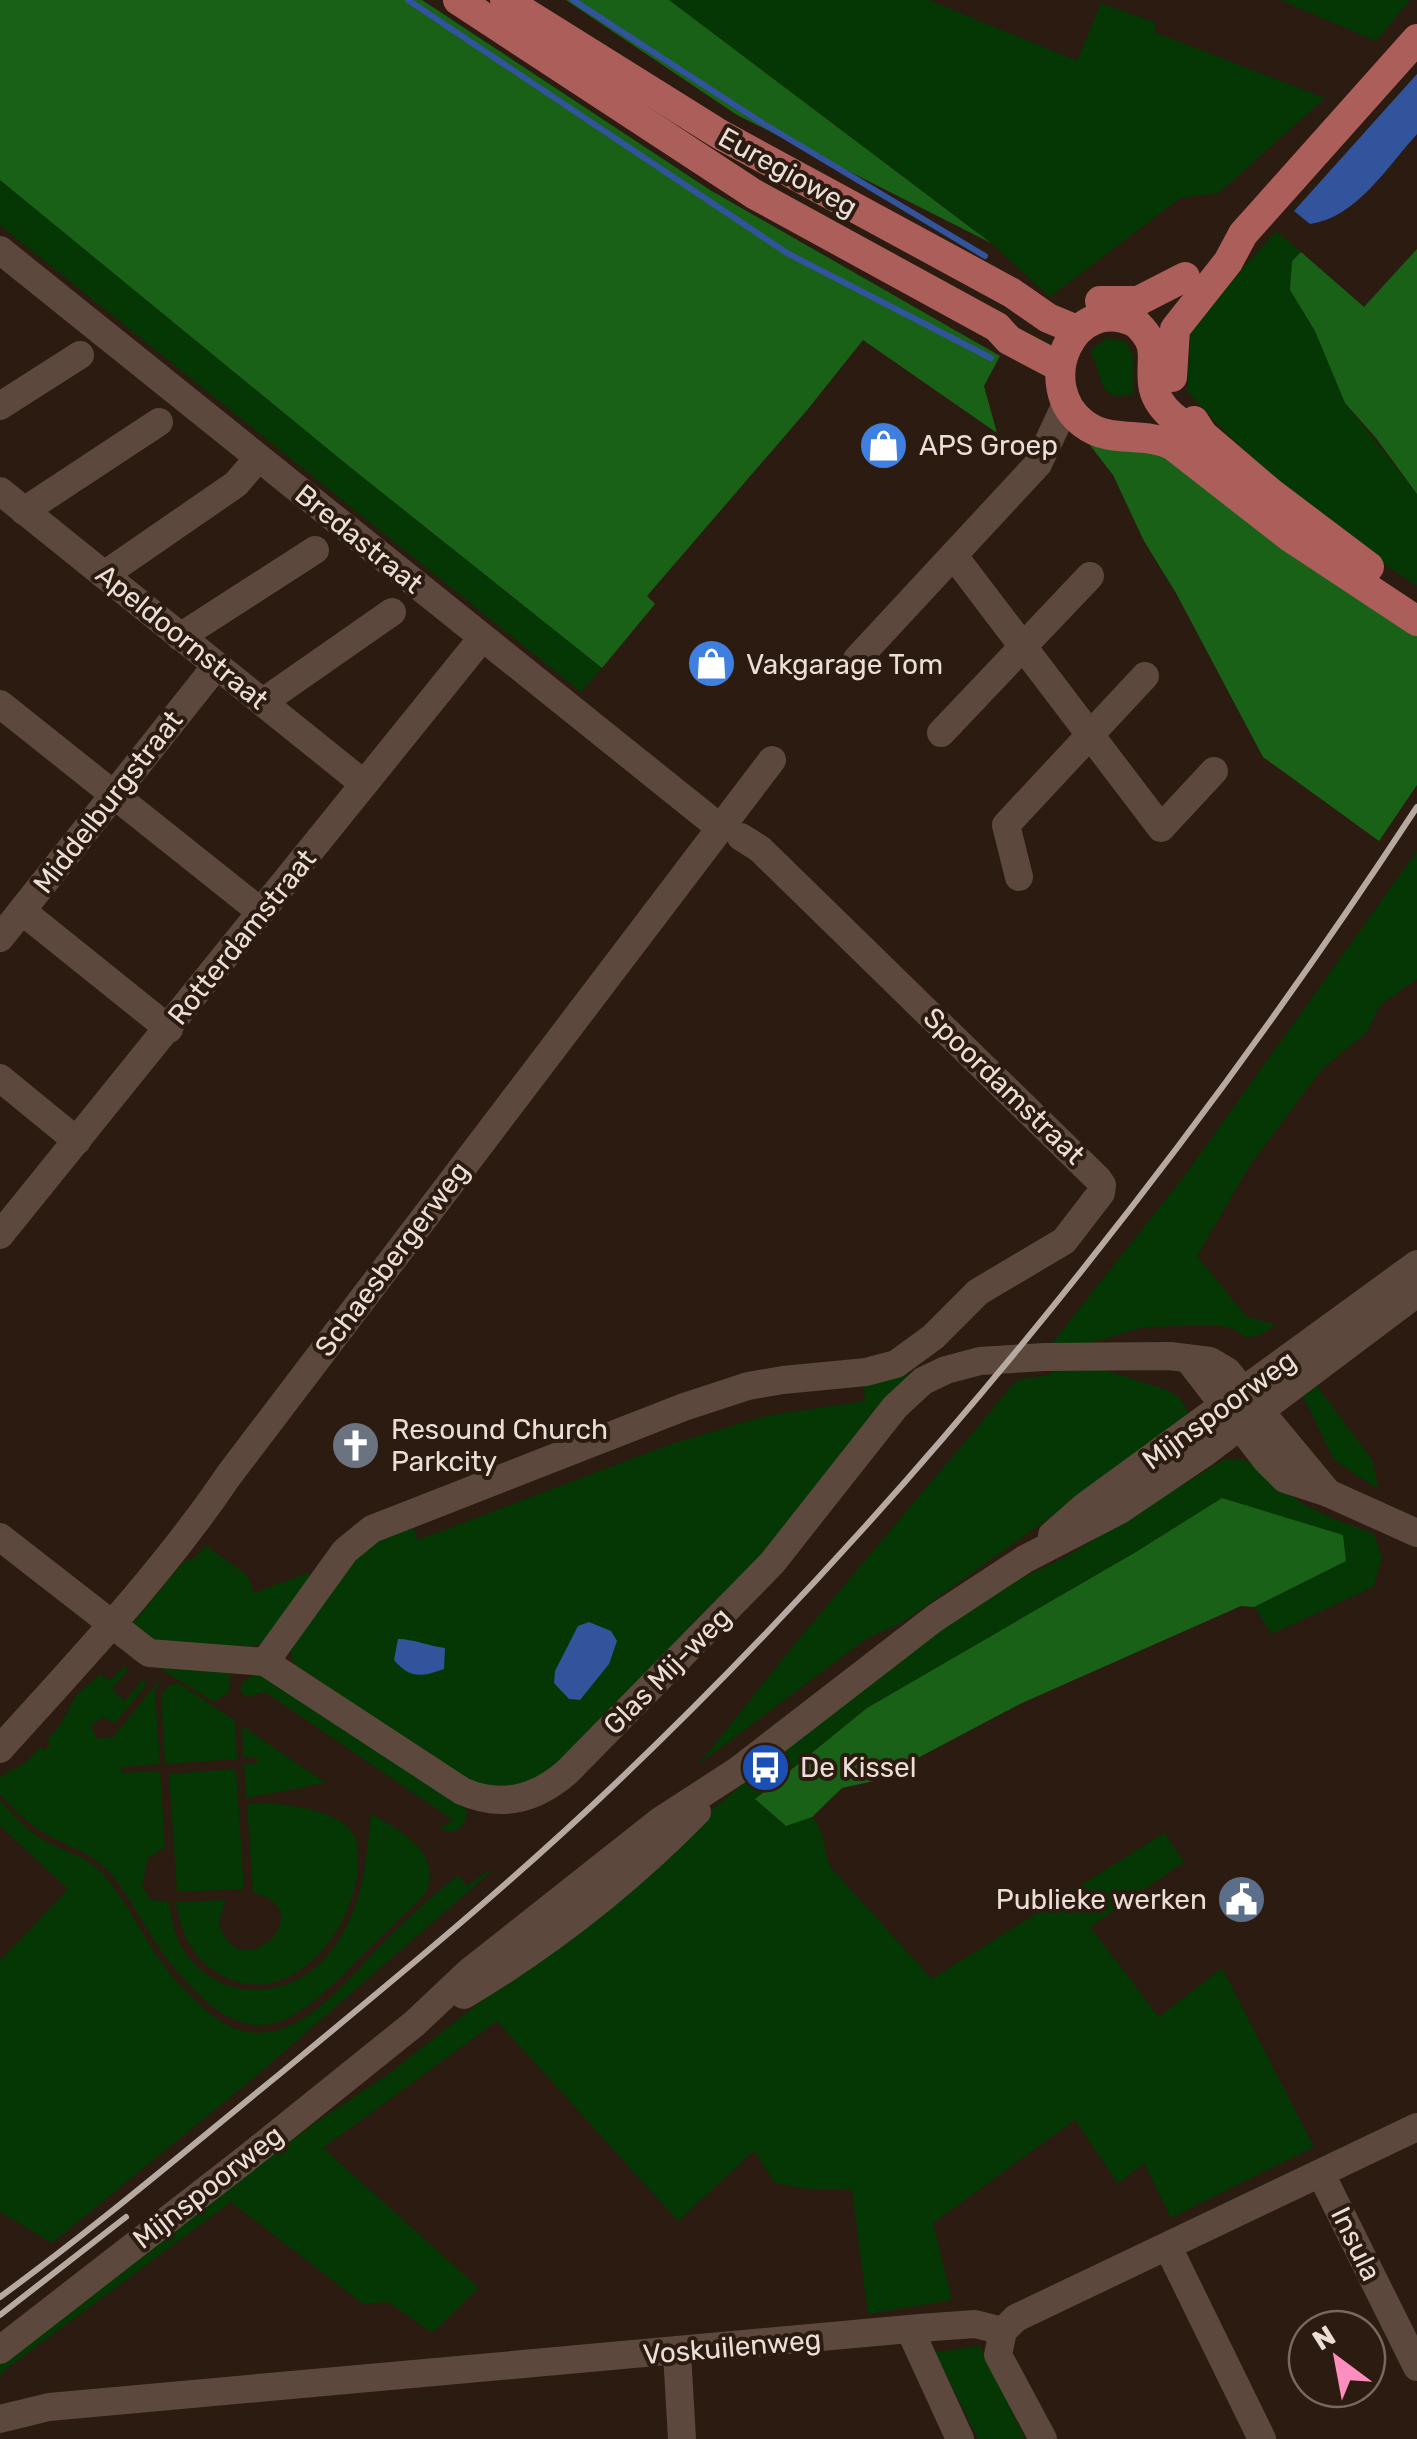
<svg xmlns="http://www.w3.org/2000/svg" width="1417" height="2439" font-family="Rubik,sans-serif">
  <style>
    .green { fill: #043704 }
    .forest { fill: #1a6118 }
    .water { fill: #31549d }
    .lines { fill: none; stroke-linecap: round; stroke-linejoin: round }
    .stream { stroke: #31549d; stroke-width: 6 }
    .minor { stroke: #5c483c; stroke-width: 28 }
    .major { stroke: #ac5f5a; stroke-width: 30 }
    .rail { stroke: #b6a9a1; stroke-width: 6 }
    .labels { text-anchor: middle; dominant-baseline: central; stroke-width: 8; stroke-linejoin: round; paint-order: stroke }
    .street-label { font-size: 28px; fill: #eaded7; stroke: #2c1b10 }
    .poi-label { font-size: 28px; fill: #eaded7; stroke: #2c1b10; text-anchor: start }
  </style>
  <rect width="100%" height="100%" fill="#2c1b10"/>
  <!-- green -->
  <g class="green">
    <path d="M669,0H929L1077,61L1101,3L1156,23L1154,32L1325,98L1219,193L1180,198L1050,297L991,243Z"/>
    <path d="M1280,0H1410L1376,41Z"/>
    <path d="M0,180L350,467L602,668L581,692L0,225Z"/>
    <path d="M1276,231L1301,252L1292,261L1290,290L1315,331L1345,403L1417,494V586L1322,523L1223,430L1187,391L1191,326Z"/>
    <path d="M1107,338L1125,342L1134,357L1133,393C1098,407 1102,372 1090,351Z"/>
    <path d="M1417,851V979L1380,1005L1367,1032L1322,1069L1250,1165L1197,1256L1246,1316L1276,1325L1258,1336L1245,1337L1234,1329L1217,1325L1144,1327L1094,1342L1049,1347L1185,1175Z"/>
    <path d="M1089,1365L1167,1390L1180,1398L1191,1417L903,1622L866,1639L699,1764L798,1640L1017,1380L1049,1375L1056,1369Z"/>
    <path d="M905,1373L917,1376L766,1557L644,1685L531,1787L480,1790L293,1663L291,1650L305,1626L359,1555L374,1538L411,1523L418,1540L671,1444L766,1416L865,1401L864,1386Z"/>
    <path d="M1314,1382L1373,1461L1378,1489L1334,1460L1302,1394Z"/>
    <path d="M1240,1459C1269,1468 1276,1487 1299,1501C1321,1516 1350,1524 1374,1534L1382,1558L1373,1587L1272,1634L1254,1607L1346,1561L1222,1498L1136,1552L867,1708L755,1798L786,1826L812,1817C826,1831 822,1852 832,1869L932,1979L1164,1833L1184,1862L1090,1927L1159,2017L1222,1968L1314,2147L1171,2218L1144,2163L1118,2184L1075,2120L933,2223L952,2300L868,2314L852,2190L807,2189L775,2183L754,2151L678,2221L497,2021L323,2148L479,2288L432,2333L388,2302L363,2304L231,2202L2,2372L0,2379V2361L316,2122L387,2075L561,1939L815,1722L996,1590L1064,1558L1223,1460Z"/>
    <path d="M206,1546L247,1575L254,1593L308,1573L311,1576L262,1644L243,1648L144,1639L133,1623L183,1562L195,1558Z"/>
    <path d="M158,1662L231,1668L229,1692L214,1702L161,1669Z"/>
    <path d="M124,1666L128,1669L112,1690L125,1701L142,1680L147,1684L115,1723L103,1717L93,1723L92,1729L97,1739L113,1737L162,1677L155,1691L160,1764L122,1767L121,1773L160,1771L165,1847L148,1858L142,1887L151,1900L169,1902C172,1918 173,1932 181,1946C215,2005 292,2002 330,1952C363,1910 366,1864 371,1813C401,1833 442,1850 426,1893C405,1915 382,1935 360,1957C290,2030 250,2059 175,1969C150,1940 135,1903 111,1874C94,1854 74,1849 53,1838C32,1827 15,1812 0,1794V1777L26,1762L40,1747L44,1750L51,1744L47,1739L59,1727L76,1695L101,1674L110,1681Z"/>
    <path d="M257,1672L466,1806C468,1820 465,1825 453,1832L439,1829L453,1820L265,1692L245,1697L240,1691L243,1682Z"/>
    <path d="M178,1683L235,1721L237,1759L165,1764L161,1695L168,1686Z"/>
    <path d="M242,1726L326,1783L246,1798L244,1764L257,1763V1758H243Z"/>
    <path d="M236,1769L244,1889L177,1892L169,1774Z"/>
    <path d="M0,1801C14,1816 27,1831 45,1841C67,1853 87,1856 104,1875C133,1910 150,1954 182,1987C199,2004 219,2026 243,2031C300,2044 345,1982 379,1947C404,1922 430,1897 458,1875L467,1886L486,1872L493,1870L256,2076L52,2243L0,2212V1961L68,1889L0,1826Z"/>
    <path d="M247,1804C275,1802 337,1807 353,1834C358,1841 357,1849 358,1857C361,1921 295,2013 223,1976C193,1960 181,1934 176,1902L226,1900L219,1922C237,1994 325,1908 253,1893Z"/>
    <path d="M980,2346L985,2355L1025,2439H978L935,2352Z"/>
  </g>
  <!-- forest -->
  <g class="forest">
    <path d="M0,0H422L710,190L1000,356L984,386L997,433L863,340L808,409L647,596L655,604L602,668L350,467L0,180Z"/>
    <path d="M566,0H669L991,243L737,115Z"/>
    <path d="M1417,249V494L1376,438L1345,403L1315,331L1290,290L1292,261L1301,252L1364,307Z"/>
    <path d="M1089,444L1165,451L1299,561L1417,629V785L1379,841L1263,757L1176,593L1144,541L1113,475Z"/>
    <path d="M1222,1498L1343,1535L1346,1561L1254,1607L1241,1606L1022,1703L874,1781L842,1788L812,1817L786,1826L755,1799L867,1708L1136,1552Z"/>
  </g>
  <!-- water -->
  <g class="water">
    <path d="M1417,74V134C1387,167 1356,218 1310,224L1294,211Z"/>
    <path d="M589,1622L611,1631L617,1641L609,1664L580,1700L569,1699L554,1683L555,1671L578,1626Z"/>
    <path d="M398,1639C414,1639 428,1646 445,1648L444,1669C422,1677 410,1679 394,1660Z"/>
  </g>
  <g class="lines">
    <!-- stream -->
    <g class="stream">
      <path d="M408,0L787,253L991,358"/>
      <path d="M573,0L764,124L985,256"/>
    </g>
    <!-- minor -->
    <g class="minor">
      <path d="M0,250L719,827"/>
      <path d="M0,406L80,355"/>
      <path d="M0,491L364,784"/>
      <path d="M24,511L159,422"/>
      <path d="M954,556L1161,828L1214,771"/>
      <path d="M104,575L236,484L258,458"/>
      <path d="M180,637L315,550"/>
      <path d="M857,659L1038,464L1067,402"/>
      <path d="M263,702L392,612"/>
      <path d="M0,704L261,912"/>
      <path d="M941,733L1090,576"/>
      <path d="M1019,877L1006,825L1145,676"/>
      <path d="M22,911L169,1029"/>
      <path d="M0,938L216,666"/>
      <path d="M0,1078L77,1141"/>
      <path d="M0,1235L482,638"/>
      <path d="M1188,1359L1266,1460L1285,1479L1328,1493L1417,1533"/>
      <path d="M1052,1535L1085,1506L1417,1264"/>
      <path d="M0,1537L149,1653L265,1662L462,1791C500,1808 535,1800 567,1772L772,1563L895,1407L923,1381L946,1370L980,1361L1044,1357L1170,1356L1210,1361L1227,1371L1328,1493"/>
      <path d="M265,1662L345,1551L372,1529L684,1407L748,1386L783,1380L866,1372L896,1364L933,1337L978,1292L1064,1241L1101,1193L1102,1185L1098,1179L760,849L741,837"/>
      <path d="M0,1749C80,1660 162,1574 229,1475L772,760"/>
      <path d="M464,1995C548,1945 628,1882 697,1812"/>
      <path d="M1321,2174L1417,2367"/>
      <path d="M1168,2247L1262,2439"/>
      <path d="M910,2330L960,2439"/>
      <path d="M0,2350L247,2158L415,2023L469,1972L660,1821L737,1771L935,1618L1025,1559L1120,1510L1203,1454L1417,1293"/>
      <path d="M677,2353L682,2439"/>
      <path d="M0,2419L49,2407L920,2328L975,2324L1003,2331"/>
      <path d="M1043,2439L998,2355L1003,2331L1016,2318L1417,2127"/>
    </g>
    <!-- major -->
    <g class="major">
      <path d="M458,0L754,194L997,327L1009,340L1060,367"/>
      <path d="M505,0L721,135L1012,293L1048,318L1077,330"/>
      <path d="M1100,301H1138L1185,277"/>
      <path d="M1172,377L1175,329L1228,262L1243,234L1417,39"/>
      <path d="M1194,421L1203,435L1271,493L1369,567"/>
      <path d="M1203,435C1182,426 1156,409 1153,384C1150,355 1161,347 1136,323C1071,291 1033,387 1084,424C1110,444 1143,431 1172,445L1290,537L1417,621"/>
    </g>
    <!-- rail -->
    <g class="rail">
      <path d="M0,2297C95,2228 185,2151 276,2077C391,1982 506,1888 614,1785C914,1500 1190,1153 1417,807"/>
      <path d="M0,2315L126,2217"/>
    </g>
  </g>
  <!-- icons -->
  <defs>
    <symbol id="shop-disc" viewBox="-11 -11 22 22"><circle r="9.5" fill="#3f7fe0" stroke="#2c1b10"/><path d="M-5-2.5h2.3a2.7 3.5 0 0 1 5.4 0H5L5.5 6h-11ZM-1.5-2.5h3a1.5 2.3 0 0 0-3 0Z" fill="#fff"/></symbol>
    <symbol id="church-disc" viewBox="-11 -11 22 22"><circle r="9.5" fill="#6b7280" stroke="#2c1b10"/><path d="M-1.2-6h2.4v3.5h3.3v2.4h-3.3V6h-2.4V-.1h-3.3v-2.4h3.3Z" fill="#fff"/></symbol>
    <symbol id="bus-disc" viewBox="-11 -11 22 22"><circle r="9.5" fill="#1a4fb4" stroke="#2c1b10"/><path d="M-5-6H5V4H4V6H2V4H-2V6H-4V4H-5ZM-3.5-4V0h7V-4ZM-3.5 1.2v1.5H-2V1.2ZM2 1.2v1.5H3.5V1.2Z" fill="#fff"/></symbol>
    <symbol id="civic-disc" viewBox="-11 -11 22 22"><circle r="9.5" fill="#5c6f8a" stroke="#2c1b10"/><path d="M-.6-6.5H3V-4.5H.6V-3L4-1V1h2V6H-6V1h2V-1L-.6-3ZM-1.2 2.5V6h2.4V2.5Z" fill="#fff"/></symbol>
  </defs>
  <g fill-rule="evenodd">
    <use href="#shop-disc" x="856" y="418" width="55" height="55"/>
    <use href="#shop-disc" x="684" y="636" width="55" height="55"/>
    <use href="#church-disc" x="328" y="1418" width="55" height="55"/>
    <use href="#bus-disc" x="738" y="1740" width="55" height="55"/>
    <use href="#civic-disc" x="1214" y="1872" width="55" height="55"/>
  </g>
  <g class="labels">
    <!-- street labels -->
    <g class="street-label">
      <text transform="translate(788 172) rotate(29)">Euregioweg</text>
      <text transform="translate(359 539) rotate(39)">Bredastraat</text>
      <text transform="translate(182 637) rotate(39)">Apeldoornstraat</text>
      <text transform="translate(108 802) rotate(-52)">Middelburgstraat</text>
      <text transform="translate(242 937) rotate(-51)">Rotterdamstraat</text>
      <text transform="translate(1004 1086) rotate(44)">Spoordamstraat</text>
      <text transform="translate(392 1259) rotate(-53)">Schaesbergerweg</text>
      <text transform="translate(1219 1410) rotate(-36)">Mijnspoorweg</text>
      <text transform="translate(667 1671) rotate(-45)">Glas Mij-weg</text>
      <text transform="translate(208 2187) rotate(-38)">Mijnspoorweg</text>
      <text transform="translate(1356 2244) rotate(64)">Insula</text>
      <text transform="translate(732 2347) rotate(-5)">Voskuilenweg</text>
    </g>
    <!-- poi labels -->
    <g class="poi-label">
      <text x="919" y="445">APS Groep</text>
      <text x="746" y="664">Vakgarage Tom</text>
      <text x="391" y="1429">Resound Church<tspan x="391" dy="32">Parkcity</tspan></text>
      <text x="800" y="1767">De Kissel</text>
      <text x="1207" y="1899" text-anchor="end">Publieke werken</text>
    </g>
  </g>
  <!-- north arrow -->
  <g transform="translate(1337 2359) rotate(328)"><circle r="48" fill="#2c1b10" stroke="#786960" stroke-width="2.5"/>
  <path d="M0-8L18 38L0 25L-18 38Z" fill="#fe8ebe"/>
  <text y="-15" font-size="28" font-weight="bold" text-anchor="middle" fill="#eaded7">N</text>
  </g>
</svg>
